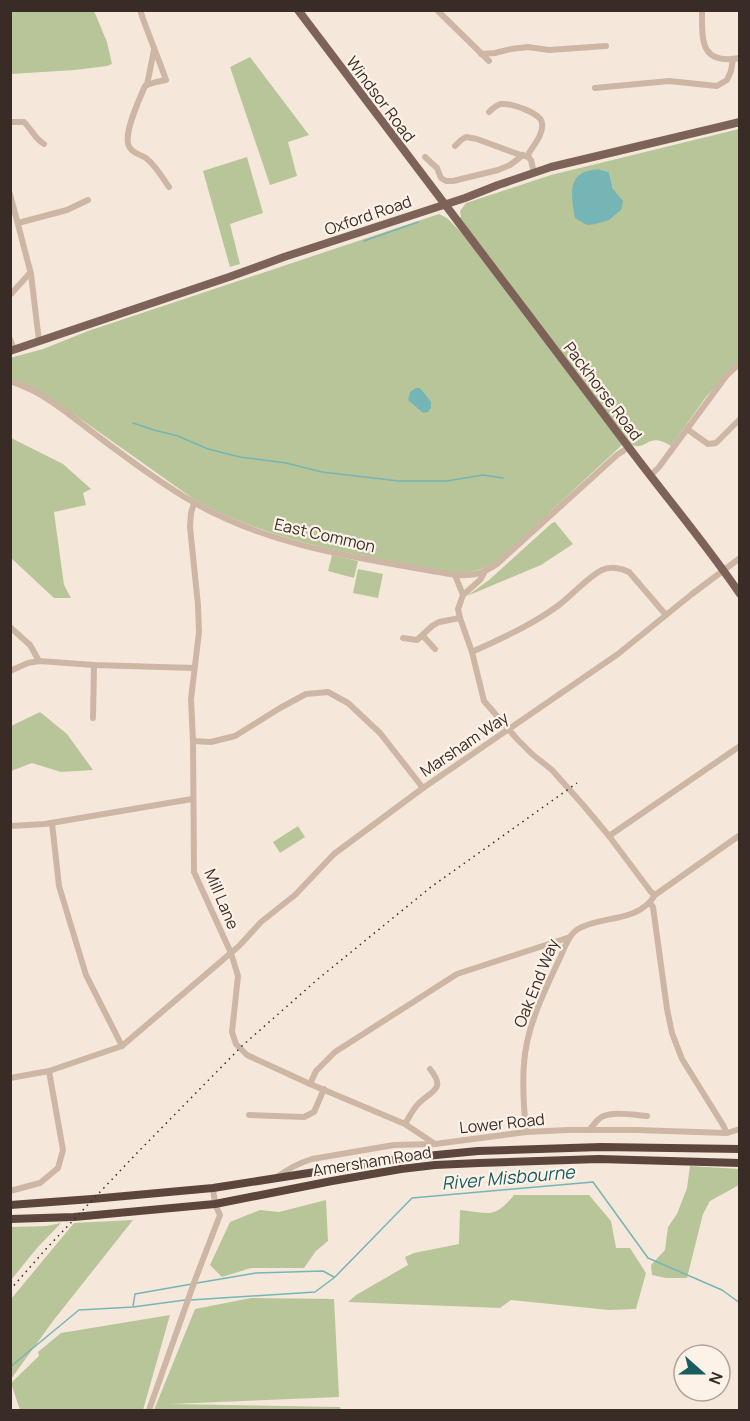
<svg xmlns="http://www.w3.org/2000/svg" width="750" height="1421" font-family="Manrope,sans-serif">
  <style>
    .green { fill: #b8c599; fill-rule: evenodd }
    .water { fill: #76b5b5 }
    .lines { fill: none; stroke-linecap: round; stroke-linejoin: round }
    .stream { stroke: #76b5b5; stroke-width: 1.5 }
    .minor { stroke: #ceb6a5; stroke-width: 6 }
    .major { stroke: #7d6257; stroke-width: 8 }
    .highway { stroke: #5b453d; stroke-width: 8 }
    .rail { stroke: #392c27; stroke-width: 1.5; stroke-dasharray: 1.5 4.5; stroke-linecap: butt }
    .labels { text-anchor: middle; dominant-baseline: central; stroke-width: 4.5; stroke-linejoin: round; paint-order: stroke }
    .street-label { font-size: 16px; fill: #392c27; stroke: #fcf2e8 }
    .water-label { font-size: 18px; font-style: italic; fill: #185d60; stroke: #fcf2e8 }
  </style>
  <rect width="100%" height="100%" fill="#f5e8db"/>
  <!-- green -->
  <g class="green">
    <path d="M11,10L94,11L107,42L112,64L107,66L75,70L11,74Z"/>
    <path d="M250,57L309,135L288,142L297,176L270,185L230,67Z"/>
    <path d="M739,129V360L706,397L671,446C647,431 648,451 632,445L459,218L461,217L460,211L466,203L551,175ZM598,169L609,172L613,189L574,181L580,174Z"/>
    <path d="M247,157L263,213L230,224L240,264L230,267L203,171Z"/>
    <path d="M439,214L447,218L461,232L622,445L495,563C483,569 473,573 459,573C369,557 276,545 195,500L75,415L11,378L10,358L43,349L88,331Z"/>
    <path d="M11,438L63,464L91,489L83,493L86,505L54,512L64,585L71,598H54L11,558Z"/>
    <path d="M555,522L573,544L541,565L467,596L489,580L552,523Z"/>
    <path d="M332,555L358,561L354,578L328,571Z"/>
    <path d="M358,569L383,574L378,598L353,593Z"/>
    <path d="M40,712L67,734L93,770L61,772L32,763L11,771V726Z"/>
    <path d="M298,826L305,837L280,853L273,842Z"/>
    <path d="M690,1166L739,1169V1185L710,1201L703,1214L687,1278H666L652,1275L651,1265L665,1250L668,1227L677,1214L687,1188Z"/>
    <path d="M514,1195H589L611,1221L616,1248H630L646,1273L636,1309L609,1310L511,1300L500,1308L348,1302L356,1295L408,1265L405,1257L414,1253L459,1244L460,1210C490,1213 494,1219 514,1195Z"/>
    <path d="M326,1200L328,1241L316,1251L304,1268H251L222,1277L210,1265L230,1222L260,1210L279,1212Z"/>
    <path d="M133,1220L53,1321L11,1379V1299L74,1223Z"/>
    <path d="M61,1223L37,1248L11,1280V1227L47,1226Z"/>
    <path d="M251,1298L334,1299L339,1397L171,1404L340,1407L341,1410H154L195,1309Z"/>
    <path d="M170,1315L143,1410H20L11,1383L39,1356L38,1352L61,1333Z"/>
  </g>
  <!-- water -->
  <g class="water">
    <path d="M598,169L609,172L613,189L623,201L621,210L609,220L596,224L587,225L575,218C573,206 568,183 579,175C584,171 592,170 598,169Z"/>
    <path d="M416,388H420L431,402V408L428,412L423,413L408,400L410,392Z"/>
  </g>
  <g class="lines">
    <!-- stream -->
    <g class="stream">
      <path d="M364,241L418,222"/>
      <path d="M133,423L154,430L178,436L208,449"/>
      <path d="M208,449L240,457L286,463L322,472L399,481H447L483,475L503,478"/>
      <path d="M197,1283L256,1273L323,1271L334,1277"/>
      <path d="M190,1300L315,1292L335,1277L412,1198L593,1182L648,1258L722,1290L740,1303"/>
      <path d="M133,1306L135,1294L192,1284"/>
      <path d="M10,1367L79,1310L133,1307L185,1300"/>
    </g>
    <!-- minor -->
    <g class="minor">
      <path d="M140,10C148,34 158,57 166,80L156,82L147,85"/>
      <path d="M437,10L489,61"/>
      <path d="M702,10C702,41 700,65 740,58"/>
      <path d="M154,50L147,85L145,86C140,98 121,137 130,148C133,153 141,155 146,158C156,166 162,177 169,187"/>
      <path d="M481,54L495,53L511,49L528,47L549,50L606,46"/>
      <path d="M595,88L669,81L717,86L727,80L731,71L733,59"/>
      <path d="M489,112C493,108 497,105 501,104C511,103 541,113 542,123C544,133 534,145 529,153L528,157"/>
      <path d="M10,122H24C32,130 35,139 44,144"/>
      <path d="M455,146L461,140L466,137L477,139L512,152L528,157L531,160L534,173"/>
      <path d="M425,157L437,168L441,178L446,181H453L498,170L510,165L523,155"/>
      <path d="M10,194L31,274L39,341"/>
      <path d="M18,223L67,210L88,200"/>
      <path d="M10,295L29,274H31"/>
      <path d="M10,339L14,350"/>
      <path d="M10,381C18,384 25,387 32,390C56,402 77,421 99,437C128,459 162,484 193,502C273,548 366,559 455,575C474,576 482,574 497,564L617,455L629,447"/>
      <path d="M687,429L708,444L716,443L740,419"/>
      <path d="M650,476L659,467L727,375L740,363"/>
      <path d="M194,503L191,513L190,527L198,605L199,632L191,699L193,741L194,872L231,953L238,976L232,1032L236,1044L247,1055L310,1084L405,1124L435,1144"/>
      <path d="M455,575L463,595L458,609L460,618L472,652L484,701L517,739L532,754L552,770L584,806L609,836L651,892L655,895"/>
      <path d="M463,595L480,580L484,573"/>
      <path d="M10,627L30,645L39,661"/>
      <path d="M423,636L435,649"/>
      <path d="M403,638L417,640L432,626L439,622L460,618"/>
      <path d="M472,652C502,638 532,625 559,605C571,596 589,576 602,570C610,566 621,568 629,572L666,615"/>
      <path d="M10,671L28,663L39,661L94,665L194,668"/>
      <path d="M93,718L94,665"/>
      <path d="M193,741L211,742L235,736L280,708L306,694L328,692L348,703L380,733L423,788"/>
      <path d="M52,823L59,886L86,975L122,1046"/>
      <path d="M10,826L45,824L192,799"/>
      <path d="M609,836L740,746"/>
      <path d="M650,903L653,907L667,1009L672,1033L682,1059L723,1125L727,1133"/>
      <path d="M10,1078L49,1071L122,1046L239,946L261,922L295,895L334,854L423,788L618,654L692,594L740,558"/>
      <path d="M310,1084L316,1071L335,1052L457,974L570,937"/>
      <path d="M249,1115L304,1117L314,1112L324,1089"/>
      <path d="M405,1124C409,1117 413,1109 419,1103C433,1090 446,1089 430,1069"/>
      <path d="M589,1130C593,1126 595,1122 599,1119C608,1110 634,1115 647,1116"/>
      <path d="M526,1132C524,1110 522,1087 524,1064C526,1028 544,992 559,960C564,950 568,935 578,929C602,915 638,923 655,895L740,835"/>
      <path d="M277,1177C288,1169 299,1163 312,1159L394,1145L435,1144L526,1132L568,1130H637L727,1133L740,1129"/>
      <path d="M10,1191L40,1183L58,1168L63,1150L49,1071"/>
      <path d="M149,1410L195,1280L220,1215L215,1204L213,1188"/>
    </g>
    <!-- major -->
    <g class="major">
      <path d="M298,10C408,157 520,302 630,449C666,497 706,544 740,594"/>
      <path d="M10,351L229,277L284,257L465,198L498,185L551,167L740,122"/>
    </g>
    <!-- highway -->
    <g class="highway">
      <path d="M10,1205L92,1199L213,1188L405,1158L478,1151L601,1147L740,1149"/>
      <path d="M10,1219L74,1217L215,1204L332,1181L401,1169L435,1165L479,1163L599,1159L740,1163"/>
    </g>
    <!-- rail -->
    <path class="rail" d="M10,1290L45,1250L137,1153L243,1045L318,979L431,887L577,783"/>
  </g>
  <g class="labels">
    <!-- street labels -->
    <g class="street-label">
      <text transform="translate(381 99) rotate(53)">Windsor Road</text>
      <text transform="translate(368 215) rotate(-19)">Oxford Road</text>
      <text transform="translate(603 391) rotate(53)">Packhorse Road</text>
      <text transform="translate(325 535) rotate(13)">East Common</text>
      <text transform="translate(464 744) rotate(-34)">Marsham Way</text>
      <text transform="translate(222 899) rotate(67)">Mill Lane</text>
      <text transform="translate(536 983) rotate(-68)">Oak End Way</text>
      <text transform="translate(502 1123) rotate(-6)">Lower Road</text>
      <text transform="translate(372 1161) rotate(-9)">Amersham Road</text>
    </g>
    <!-- water labels -->
    <g class="water-label">
      <text transform="translate(508 1177) rotate(-5)">River Misbourne</text>
    </g>
  </g>
  <!-- border -->
  <rect width="750" height="1421" fill="none" stroke="#392c27" stroke-width="24"/>
  <!-- north arrow -->
  <g transform="translate(702 1373) rotate(111)"><circle r="28" fill="#fcf2e8" stroke="#aea39b" stroke-width="1.5"/>
  <path d="M0-4.5L10 22L0 15L-10 22Z" fill="#185d60"/>
  <text y="-9" font-size="16" font-weight="bold" text-anchor="middle" fill="#392c27">N</text>
  </g>
</svg>
